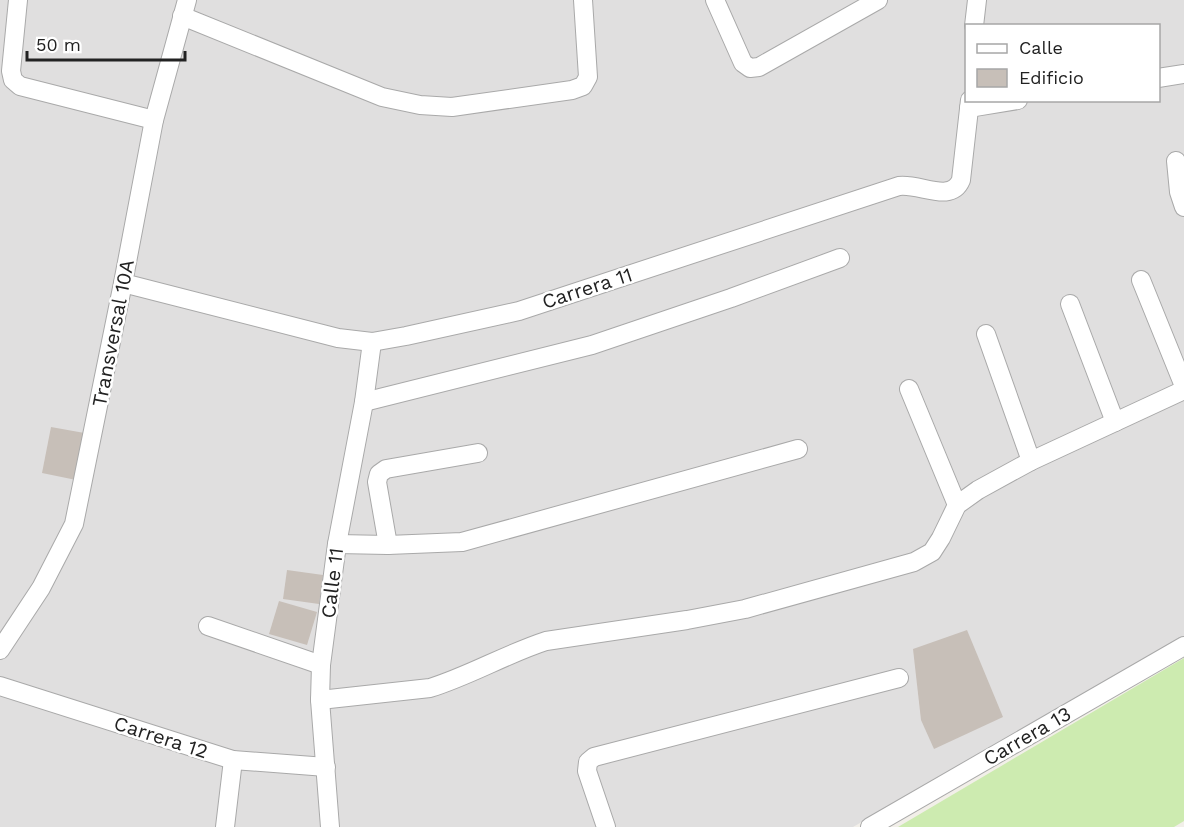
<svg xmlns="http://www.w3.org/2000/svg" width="1184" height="827" font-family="'Work Sans',sans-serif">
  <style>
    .residential { fill: #e0dfdf; fill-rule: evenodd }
    .grass { fill: #cdebb0 }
    .building { fill: #c7bfb8 }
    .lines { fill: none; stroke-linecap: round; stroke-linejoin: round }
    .street-casing { stroke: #a9a9a9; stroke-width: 20 }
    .street { stroke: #fff; stroke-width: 18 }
    .labels { text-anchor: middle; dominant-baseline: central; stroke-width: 5; stroke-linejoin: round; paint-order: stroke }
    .street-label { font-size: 20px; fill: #222; stroke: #fff }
  </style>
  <rect width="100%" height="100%" fill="#f2efe9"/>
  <!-- residential -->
  <path class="residential" d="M0,0H1184V638L853,827H0ZM966,26H1158V100H966Z"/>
  <!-- grass -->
  <path class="grass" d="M1184,658V821L1174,827H898Z"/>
  <!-- building -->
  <g class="building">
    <path d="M51,427L90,434L81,481L42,473Z"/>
    <path d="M287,570L323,575L319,604L283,599Z"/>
    <path d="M279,601L317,612L307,645L269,634Z"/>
    <path d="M967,630L1003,717L934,749L921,720L913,649Z"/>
  </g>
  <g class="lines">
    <defs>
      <g id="street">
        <path d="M18,0L11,71L13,80L20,86L154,120"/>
        <path d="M715,0L743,63L750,68L759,67L878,0"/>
        <path d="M182,16L382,97L420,105L452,107L572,90L583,86L588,77L583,0"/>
        <path d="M974,26L977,0"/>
        <path d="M1158,78L1184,74"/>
        <path d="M969,108L1018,100"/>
        <path d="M1176,161L1179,192L1184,207"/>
        <path d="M1141,280L1184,386"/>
        <path d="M123,283L338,338L372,342L406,336L519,311L899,186C920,183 951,204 961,180L970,100"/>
        <path d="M1070,304L1115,422"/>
        <path d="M986,334L1031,461"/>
        <path d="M909,389L957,505"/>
        <path d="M364,402L592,345L731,298L840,258"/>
        <path d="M337,544L388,545L462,542L798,449"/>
        <path d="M388,545L377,482L379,474L386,469L478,453"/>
        <path d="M208,626L321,665"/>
        <path d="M0,650L41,588L74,524L123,283L154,120L187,0"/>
        <path d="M0,686L233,760L326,767"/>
        <path d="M320,700L430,688C469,676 506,654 546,641L687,620L745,609L914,562L932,552L941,538L957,505L978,490L1031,461L1184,390"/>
        <path d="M225,827L233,760"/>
        <path d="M330,827L320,700L321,665L337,544L364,402L372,342"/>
        <path d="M606,827L587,771L588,762L594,757L899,678"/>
        <path d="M870,827L1184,646"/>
      </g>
    </defs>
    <!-- street casing -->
    <use href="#street" class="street-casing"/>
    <!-- street -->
    <use href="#street" class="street"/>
  </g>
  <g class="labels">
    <!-- street labels -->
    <g class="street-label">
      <text transform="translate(587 288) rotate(-18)">Carrera 11</text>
      <text transform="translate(113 333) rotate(-79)">Transversal 10A</text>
      <text transform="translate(332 583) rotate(-83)">Calle 11</text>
      <text transform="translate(1027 736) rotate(-30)">Carrera 13</text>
      <text transform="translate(161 737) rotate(18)">Carrera 12</text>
    </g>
  </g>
  <!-- legend -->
  <rect x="965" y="24" width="195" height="78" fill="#ffffff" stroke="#a7a7a7" stroke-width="1.5"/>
  <rect x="977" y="44" width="30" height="9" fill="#ffffff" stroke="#a7a7a7" stroke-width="1.5"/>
  <text x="1019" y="54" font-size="18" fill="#222222">Calle</text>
  <rect x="977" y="69" width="30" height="18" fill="#c7bfb8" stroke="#a7a7a7" stroke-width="1.5"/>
  <text x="1019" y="84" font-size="18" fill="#222222">Edificio</text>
  <!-- scale -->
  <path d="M27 51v9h158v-9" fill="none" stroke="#222222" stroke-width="3"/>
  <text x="36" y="51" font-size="18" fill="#222222" stroke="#ffffff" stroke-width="4.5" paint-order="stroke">50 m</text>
</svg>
